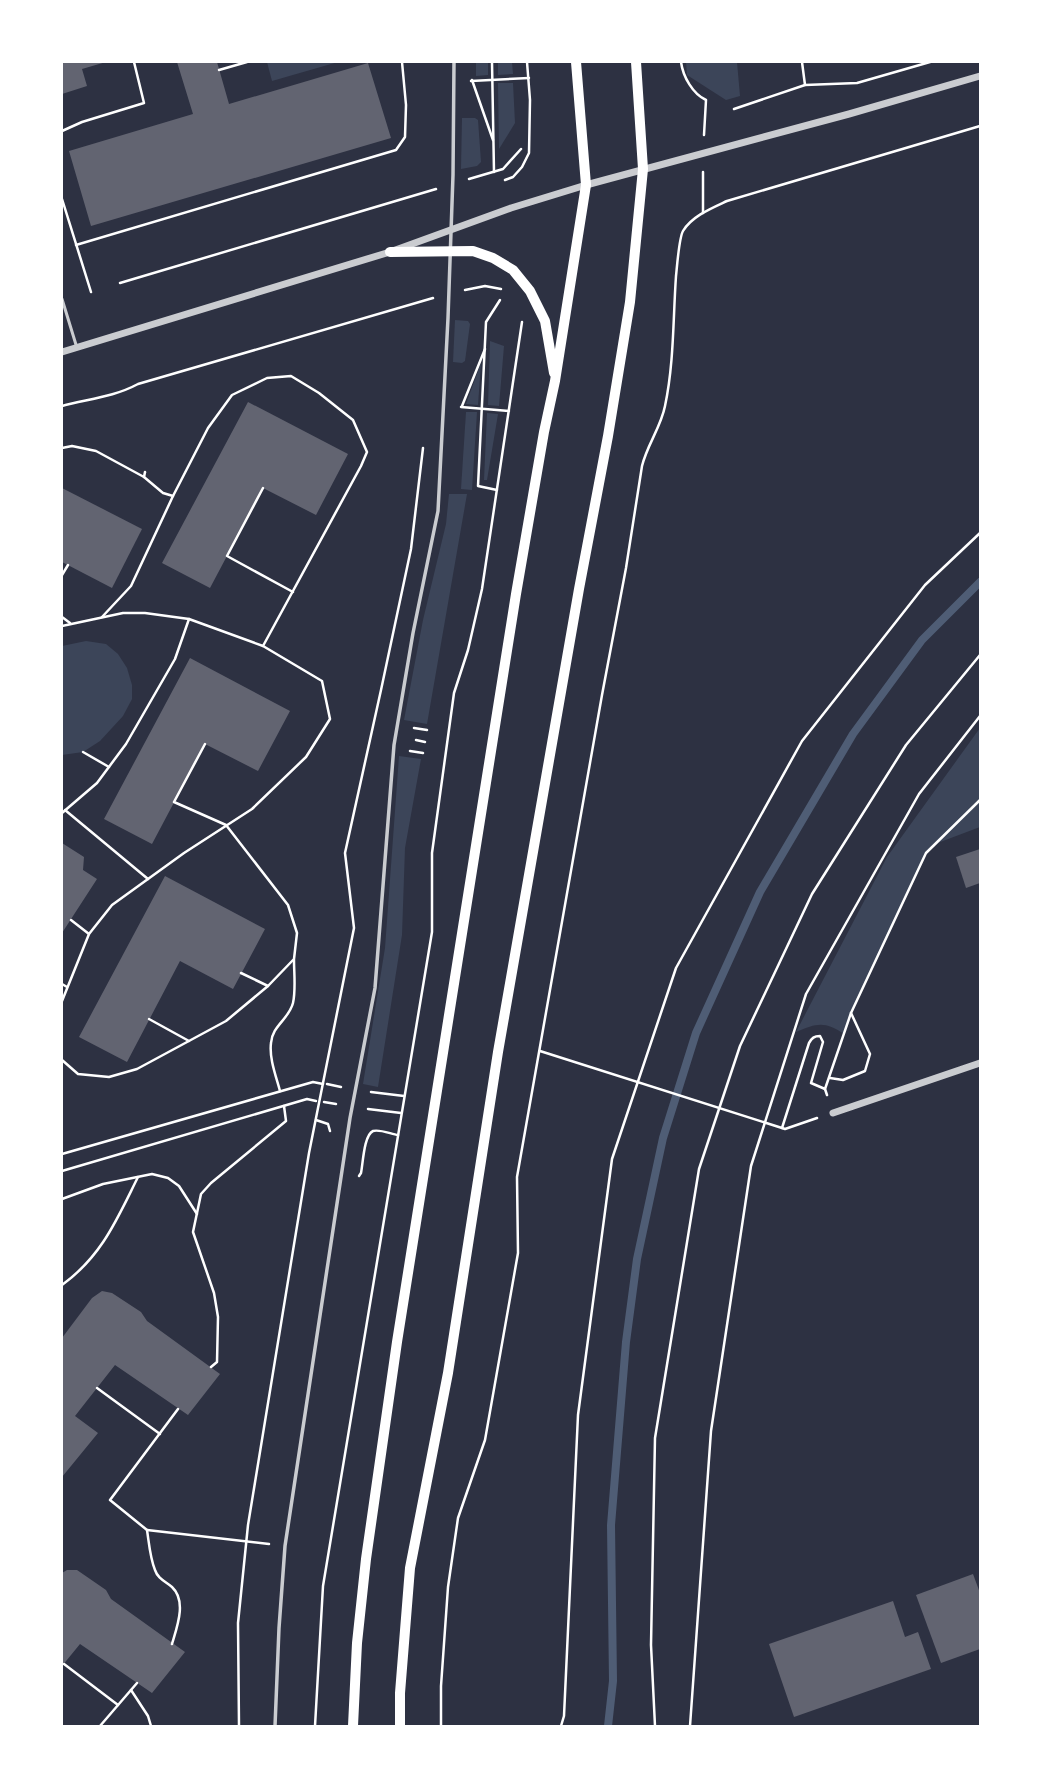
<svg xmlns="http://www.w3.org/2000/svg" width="1042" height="1788" font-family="Overpass,sans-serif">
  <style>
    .green { fill: #3c4559 }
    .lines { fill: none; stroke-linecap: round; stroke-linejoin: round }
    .stream { stroke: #4f5d75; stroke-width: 8 }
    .building { fill: #626471 }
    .path { stroke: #fff; stroke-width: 2.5 }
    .service { stroke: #caccd0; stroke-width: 3 }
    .pedestrian { stroke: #caccd0; stroke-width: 3.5 }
    .tertiary { stroke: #caccd0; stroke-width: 7 }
    .primary { stroke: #fff; stroke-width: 10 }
  </style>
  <rect width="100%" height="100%" fill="#2d3142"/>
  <!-- green -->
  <g class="green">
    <path d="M267,62H338L272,81Z"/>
    <path d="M476,62H488V75L476,76Z"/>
    <path d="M498,62H512L513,74L498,75Z"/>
    <path d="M686,62H737L740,96L726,100L687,75Z"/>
    <path d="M498,83H513L515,123L499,149Z"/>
    <path d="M462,118H475L478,120L481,162L477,166L461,169Z"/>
    <path d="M455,320L468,321L470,324L465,361L462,363L453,362Z"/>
    <path d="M490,341L504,346L499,406L488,405Z"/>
    <path d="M481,363L478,405L466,404Z"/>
    <path d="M466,412H477L472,490L461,489Z"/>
    <path d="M487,413L498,414L487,480H484Z"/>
    <path d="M449,494H467L427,724L404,720L423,620L446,524Z"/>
    <path d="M86,641L106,644L118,654L127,668L132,685V699L123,716L100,741L83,752L62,755V646Z"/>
    <path d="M980,728V827L935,844L926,853L851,1013L844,1034C825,1021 817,1023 796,1032L887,857Z"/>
    <path d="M399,756L421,759L405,848L402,935L378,1087L363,1084L385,948Z"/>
  </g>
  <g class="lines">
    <!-- stream -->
    <path class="stream" d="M608,1726L613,1681L611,1525L626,1342L637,1259L663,1138L696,1033L760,892L853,734L922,640L980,582"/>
  </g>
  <!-- building -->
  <g class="building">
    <path d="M62,62H106L82,69L87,86L62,94Z"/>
    <path d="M177,62H217L229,104L368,63L391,138L91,226L69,151L193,114Z"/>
    <path d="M248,402L348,454L316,515L263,488L210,588L162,563Z"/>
    <path d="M62,488L142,529L112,588L62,562Z"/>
    <path d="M190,658L290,711L258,771L205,744L152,844L104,819Z"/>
    <path d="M62,843L84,857L83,870L97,879L62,933Z"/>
    <path d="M980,849V883L966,888L956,857Z"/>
    <path d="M165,876L265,929L233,989L180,961L127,1062L79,1037Z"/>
    <path d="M102,1291L112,1293L141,1312L147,1321L220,1374L188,1415L115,1365L75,1416L98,1433L62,1477V1338L92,1298Z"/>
    <path d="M67,1570H77L106,1590L111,1599L185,1652L152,1693L80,1644L62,1666V1573Z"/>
    <path d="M973,1574L980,1593V1649L941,1663L916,1595Z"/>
    <path d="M893,1601L905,1637L918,1632L931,1669L794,1717L769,1644Z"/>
  </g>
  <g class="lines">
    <!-- path -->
    <g class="path">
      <path d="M492,62L494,172"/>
      <path d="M681,62C683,77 693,94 706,100L704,135"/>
      <path d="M802,62L805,85"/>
      <path d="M219,70L247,62"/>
      <path d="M472,80L493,140"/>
      <path d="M471,81L529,78"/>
      <path d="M734,109L805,85L857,83L930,62"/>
      <path d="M62,131L82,122L144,103L134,62"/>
      <path d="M469,179L503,169L521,149"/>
      <path d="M505,180L513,177L522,167L529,153L530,100L527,62"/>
      <path d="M62,199L91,292"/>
      <path d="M703,213V172"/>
      <path d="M76,245L396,150L405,137L406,105L402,62"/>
      <path d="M120,283L436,189"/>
      <path d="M465,290L485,286L501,289"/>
      <path d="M62,406C88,399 114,397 138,384L433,298"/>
      <path d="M462,406L485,349"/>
      <path d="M461,407L509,411"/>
      <path d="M62,448L72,446L96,451L144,477L163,493L173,496L131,586L102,617"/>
      <path d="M144,477L145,472"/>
      <path d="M263,488L227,556L293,592"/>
      <path d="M497,490L478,486L486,322L500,300"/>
      <path d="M173,496L208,428L232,395L267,378L291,376L319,393L353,420L367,452L361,466L263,646"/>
      <path d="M62,575L68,565"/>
      <path d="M62,617L70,623"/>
      <path d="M62,626L123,613H145L189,619L263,646L322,681L330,719L306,757L252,809L184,853L112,905L89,934L62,1001"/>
      <path d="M414,728L427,730"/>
      <path d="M416,740L425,742"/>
      <path d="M410,751L423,753"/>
      <path d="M83,752L109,767"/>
      <path d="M65,810L148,879"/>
      <path d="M62,813L97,783L126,744L175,659L189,619"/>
      <path d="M71,920L89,934"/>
      <path d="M241,973L268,986"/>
      <path d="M62,984L67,987"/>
      <path d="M149,1019L189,1041"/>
      <path d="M540,1051L782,1128L785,1129L817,1118"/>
      <path d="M62,1060L78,1074L109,1077L137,1069L226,1021L268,986L294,959L297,933L288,905L226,825L174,802L205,744"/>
      <path d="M830,1078L843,1080L865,1071L870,1054L851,1013"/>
      <path d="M327,1084L341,1087"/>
      <path d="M280,1091C276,1076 269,1058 271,1043C272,1026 289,1019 293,1003C296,990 294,973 294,960"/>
      <path d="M371,1092L404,1096"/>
      <path d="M827,1095L825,1089L851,1013L926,853L980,800"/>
      <path d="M324,1102L336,1104"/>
      <path d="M368,1109L401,1113"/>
      <path d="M316,1120L328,1124L330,1131"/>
      <path d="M782,1128L809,1043C812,1038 814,1036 820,1036L823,1042L811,1083L825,1089"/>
      <path d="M62,1154L313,1082L323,1084"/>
      <path d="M62,1171L307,1099L316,1101"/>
      <path d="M359,1176L361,1173C363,1163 364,1135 373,1131C380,1129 391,1134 398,1135"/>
      <path d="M62,1199L103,1184L152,1174L168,1178L179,1186L197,1214"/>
      <path d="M62,1285C102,1256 117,1219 138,1177"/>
      <path d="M211,1367L217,1362L218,1317L214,1293L193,1232L201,1194L211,1183L286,1121L284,1106"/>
      <path d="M97,1388L160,1434"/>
      <path d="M147,1530L269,1544"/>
      <path d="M172,1644C177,1627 187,1601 172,1587C165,1581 158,1579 155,1570C150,1558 149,1543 147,1530L110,1500L178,1409"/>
      <path d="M64,1664L118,1705"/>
      <path d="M131,1690L148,1716L151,1726"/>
      <path d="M100,1726L137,1683"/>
      <path d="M239,1726L238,1623L248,1525L309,1153L354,928L345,853L381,690L411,549L423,448"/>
      <path d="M315,1726L323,1586L432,932V853L454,693L468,650L482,589L522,322"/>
      <path d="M441,1726V1686L448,1587L458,1518L485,1440L518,1253L517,1177L602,695L626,568L642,466C647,445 661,427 665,406C674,364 673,319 676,276C677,267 679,238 683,231C692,216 712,208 727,201L980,126"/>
      <path d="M561,1726L564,1716L578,1415L612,1159L676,968L802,741L925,585L980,533"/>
      <path d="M655,1726L651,1645L655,1438L699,1169L740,1046L812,894L906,745L980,655"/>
      <path d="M690,1726L711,1431L751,1166L806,994L919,794L980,716"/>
    </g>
    <!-- service -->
    <path class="service" d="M62,299L77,348"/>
    <!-- pedestrian -->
    <path class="pedestrian" d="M275,1726L279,1628L285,1546L350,1118L375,988L394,745L413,633L438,511L448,318L453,175L454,62"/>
    <!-- tertiary -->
    <g class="tertiary">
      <path d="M62,352L390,252L511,208L586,185L849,114L980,76"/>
      <path d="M833,1113L980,1063"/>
    </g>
    <!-- primary -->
    <g class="primary">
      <path d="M390,252L473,251L493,258L513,270L530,291L545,321L554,373"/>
      <path d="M353,1726L357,1643L366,1559L397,1342L516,594L544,432L555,381L586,185L576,62"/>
      <path d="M400,1726V1693L410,1568L448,1373L498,1052L579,589L608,436L630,302L643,169L636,62"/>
    </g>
  </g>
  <!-- border -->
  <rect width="1042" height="1788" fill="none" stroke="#ffffff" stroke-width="126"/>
</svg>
